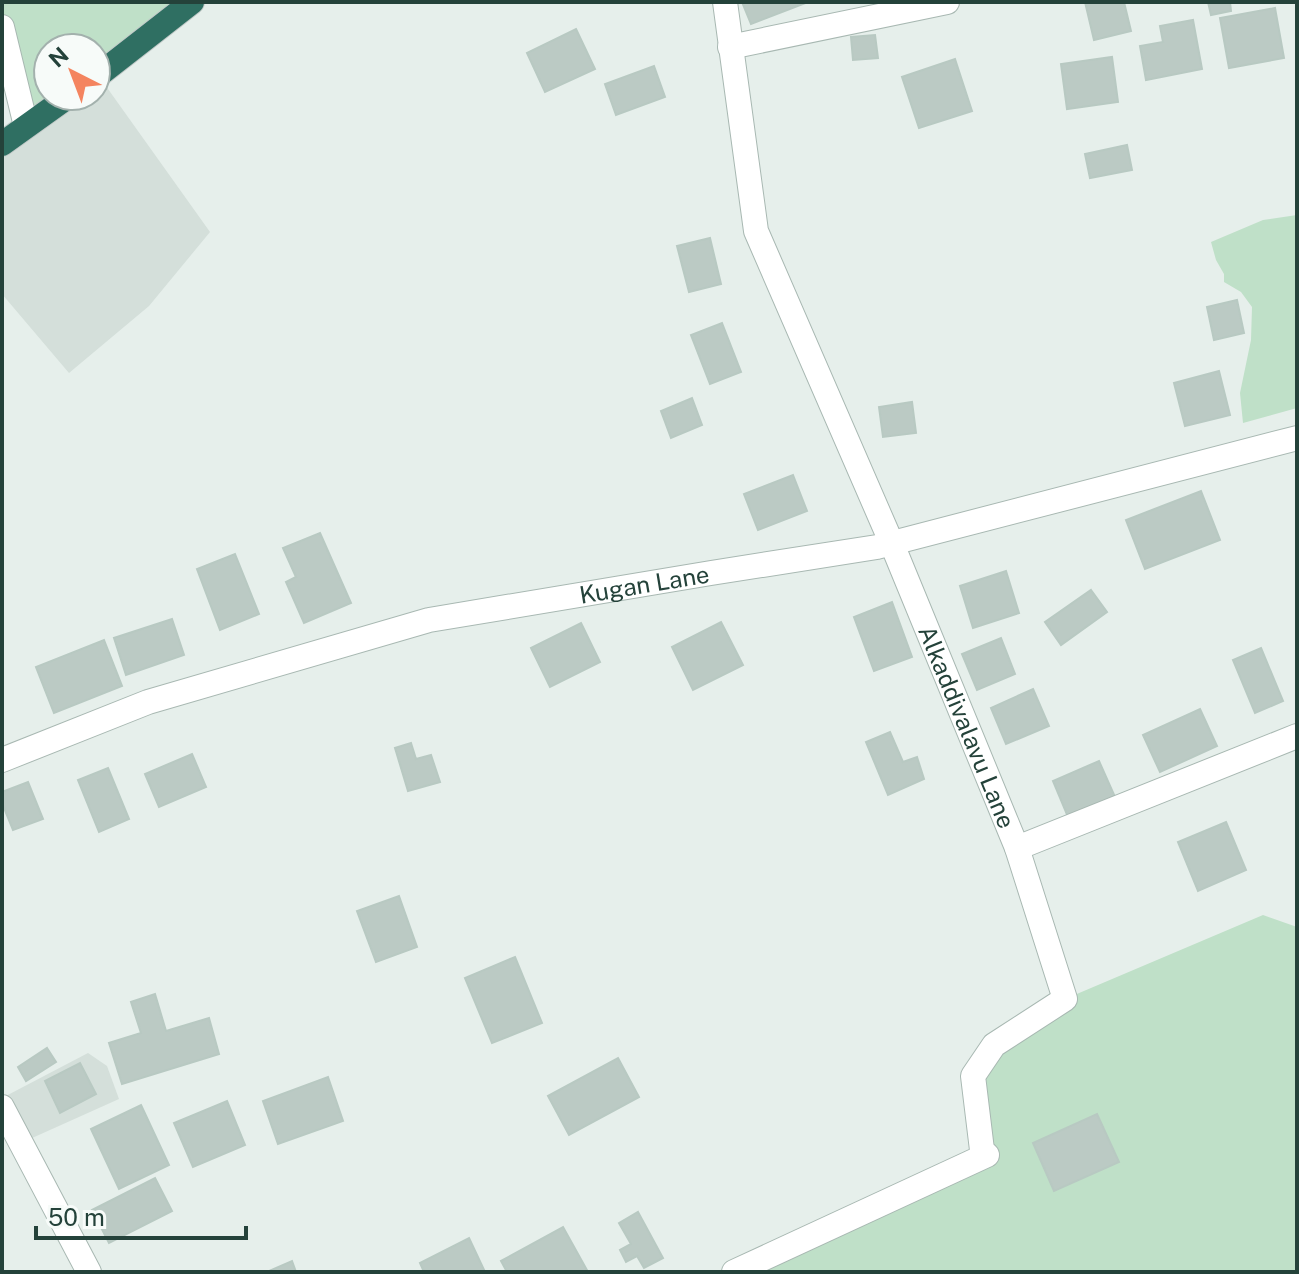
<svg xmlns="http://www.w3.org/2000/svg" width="1299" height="1274" font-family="'Public Sans',sans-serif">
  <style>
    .built { fill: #d4dfda }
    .green { fill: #bfe0c8 }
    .building { fill: #bbcac4; stroke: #b8c9c2; stroke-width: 2 }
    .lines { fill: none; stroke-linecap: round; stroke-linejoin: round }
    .minor-casing { stroke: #a8b8b2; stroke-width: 26 }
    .highway-casing { stroke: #c2cac8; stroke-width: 26 }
    .minor { stroke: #fff; stroke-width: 24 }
    .highway { stroke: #2f6f62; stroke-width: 24 }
    .labels { text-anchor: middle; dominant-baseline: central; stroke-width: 7; stroke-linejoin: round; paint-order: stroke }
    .street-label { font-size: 24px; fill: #24423a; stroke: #f7fbf9 }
  </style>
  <rect width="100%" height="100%" fill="#e6efeb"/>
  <!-- built -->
  <g class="built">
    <path d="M98,75L210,232L149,306L69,373L2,294V144L69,96H96V77Z"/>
    <path d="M88,1053L107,1066L119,1099L21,1143L2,1098Z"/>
  </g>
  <!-- green -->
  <g class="green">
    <path d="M2,2H192L96,77V48H48V96H69L26,126L2,27Z"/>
    <path d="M1297,215V408L1243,423L1240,393L1251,340L1252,307L1241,292L1224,282V274L1216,260L1211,242L1263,220Z"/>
    <path d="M1263,915L1297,927V1272H734L986,1155L973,1076L1065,999Z"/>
  </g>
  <!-- building -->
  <g class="building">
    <path d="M742,2H808L751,24Z"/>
    <path d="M1085,2H1124L1131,31L1094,40Z"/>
    <path d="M1208,2H1230L1231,11L1211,15Z"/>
    <path d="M1275,8L1284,58L1229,68L1220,18Z"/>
    <path d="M1193,20L1202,69L1146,80L1140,46L1163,42L1160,26Z"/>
    <path d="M576,29L595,69L545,92L527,53Z"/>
    <path d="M875,35L878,58L853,60L851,37Z"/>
    <path d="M1112,57L1118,102L1067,109L1061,64Z"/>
    <path d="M955,59L972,111L919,128L902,77Z"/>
    <path d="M654,66L665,97L616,115L605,84Z"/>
    <path d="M1127,145L1132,170L1090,178L1085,154Z"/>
    <path d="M710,238L721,284L689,292L677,246Z"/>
    <path d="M1237,300L1244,333L1214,340L1207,307Z"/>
    <path d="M722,323L741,372L710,384L691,335Z"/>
    <path d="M1219,371L1230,415L1185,426L1174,383Z"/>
    <path d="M692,398L702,425L671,438L661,411Z"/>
    <path d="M912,402L916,433L883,437L879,407Z"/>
    <path d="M793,475L807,511L758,530L744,494Z"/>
    <path d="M1201,491L1220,540L1145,569L1126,520Z"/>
    <path d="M320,533L351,603L304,623L286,582L296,577L283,548Z"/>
    <path d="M235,554L259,614L220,630L197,569Z"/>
    <path d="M1006,571L1019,613L973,628L960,586Z"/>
    <path d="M1091,590L1107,612L1061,645L1045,622Z"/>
    <path d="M892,602L912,657L874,671L854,617Z"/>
    <path d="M172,619L184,655L126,675L114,638Z"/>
    <path d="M721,622L743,665L693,690L672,647Z"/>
    <path d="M581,623L600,662L550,687L531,648Z"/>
    <path d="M1001,638L1015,674L977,690L962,654Z"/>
    <path d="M104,640L122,686L54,713L36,667Z"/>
    <path d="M1261,648L1283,701L1255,713L1233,660Z"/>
    <path d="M1033,689L1049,726L1006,744L991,708Z"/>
    <path d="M1200,709L1217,746L1160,772L1143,735Z"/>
    <path d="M890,732L903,762L917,757L924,779L888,795L866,742Z"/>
    <path d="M411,743L416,759L431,755L440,782L408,791L395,748Z"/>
    <path d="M192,754L206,787L159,807L145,774Z"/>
    <path d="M1099,761L1115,797L1068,817L1053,781Z"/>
    <path d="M108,768L129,819L99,832L78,780Z"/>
    <path d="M28,782L43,819L13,830L2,803V792Z"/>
    <path d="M1226,822L1246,870L1198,891L1178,842Z"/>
    <path d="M399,896L417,947L376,962L357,911Z"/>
    <path d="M515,957L542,1023L492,1043L465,978Z"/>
    <path d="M155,994L166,1031L209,1018L219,1054L122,1084L109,1043L141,1033L131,1002Z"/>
    <path d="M47,1048L56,1062L26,1081L18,1067Z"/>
    <path d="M618,1058L639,1097L569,1135L548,1096Z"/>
    <path d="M80,1063L96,1094L60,1113L45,1081Z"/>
    <path d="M328,1077L343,1121L278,1144L263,1101Z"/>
    <path d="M227,1101L245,1145L193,1167L174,1123Z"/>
    <path d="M141,1105L169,1165L119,1189L91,1129Z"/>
    <path d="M1097,1114L1119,1162L1054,1191L1033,1143Z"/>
    <path d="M155,1178L172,1211L109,1243L92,1210Z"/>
    <path d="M638,1212L663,1258L644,1268L637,1256L626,1262L620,1250L631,1244L619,1223Z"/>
    <path d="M563,1227L588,1272H507L501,1261Z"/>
    <path d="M469,1238L485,1272H424L420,1263Z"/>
    <path d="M292,1261L296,1272H267Z"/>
  </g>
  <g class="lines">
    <defs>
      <g id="minor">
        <path id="s1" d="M725,2L756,231L892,544L1017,848L1065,999L994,1045L973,1076L982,1150L987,1155L734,1272"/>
        <path d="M2,27L26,126"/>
        <path d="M730,47L947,2"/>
        <path id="s2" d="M2,760L148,702L429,620L711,573L877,547L1297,438"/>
        <path d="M1017,848L1297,736"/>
        <path d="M2,1107L89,1272"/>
      </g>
      <g id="highway">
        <path d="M96,77L192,2"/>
        <path d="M2,144L69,96"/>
      </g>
    </defs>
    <!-- minor casing -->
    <use href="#minor" class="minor-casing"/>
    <!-- highway casing -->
    <use href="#highway" class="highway-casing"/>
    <!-- minor -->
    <use href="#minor" class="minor"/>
    <!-- highway -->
    <use href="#highway" class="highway"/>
  </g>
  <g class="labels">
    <!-- street labels -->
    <g class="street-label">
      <text stroke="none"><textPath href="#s2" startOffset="668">Kugan Lane</textPath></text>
      <text stroke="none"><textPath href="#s1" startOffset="770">Alkaddivalavu Lane</textPath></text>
    </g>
  </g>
  <!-- border -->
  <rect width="1299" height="1274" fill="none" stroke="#24423a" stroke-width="8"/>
  <!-- north arrow -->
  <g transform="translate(72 72) rotate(318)"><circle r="38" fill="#f7fbf9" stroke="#a3b1ad" stroke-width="2"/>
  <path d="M0-6L14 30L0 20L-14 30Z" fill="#f4845f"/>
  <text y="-12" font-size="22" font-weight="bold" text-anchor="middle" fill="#24423a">N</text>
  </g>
  <!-- scale -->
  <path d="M36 1226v12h210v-12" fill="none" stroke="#24423a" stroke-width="4"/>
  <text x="48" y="1226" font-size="24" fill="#24423a" stroke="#f7fbf9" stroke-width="6" paint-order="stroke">50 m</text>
</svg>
